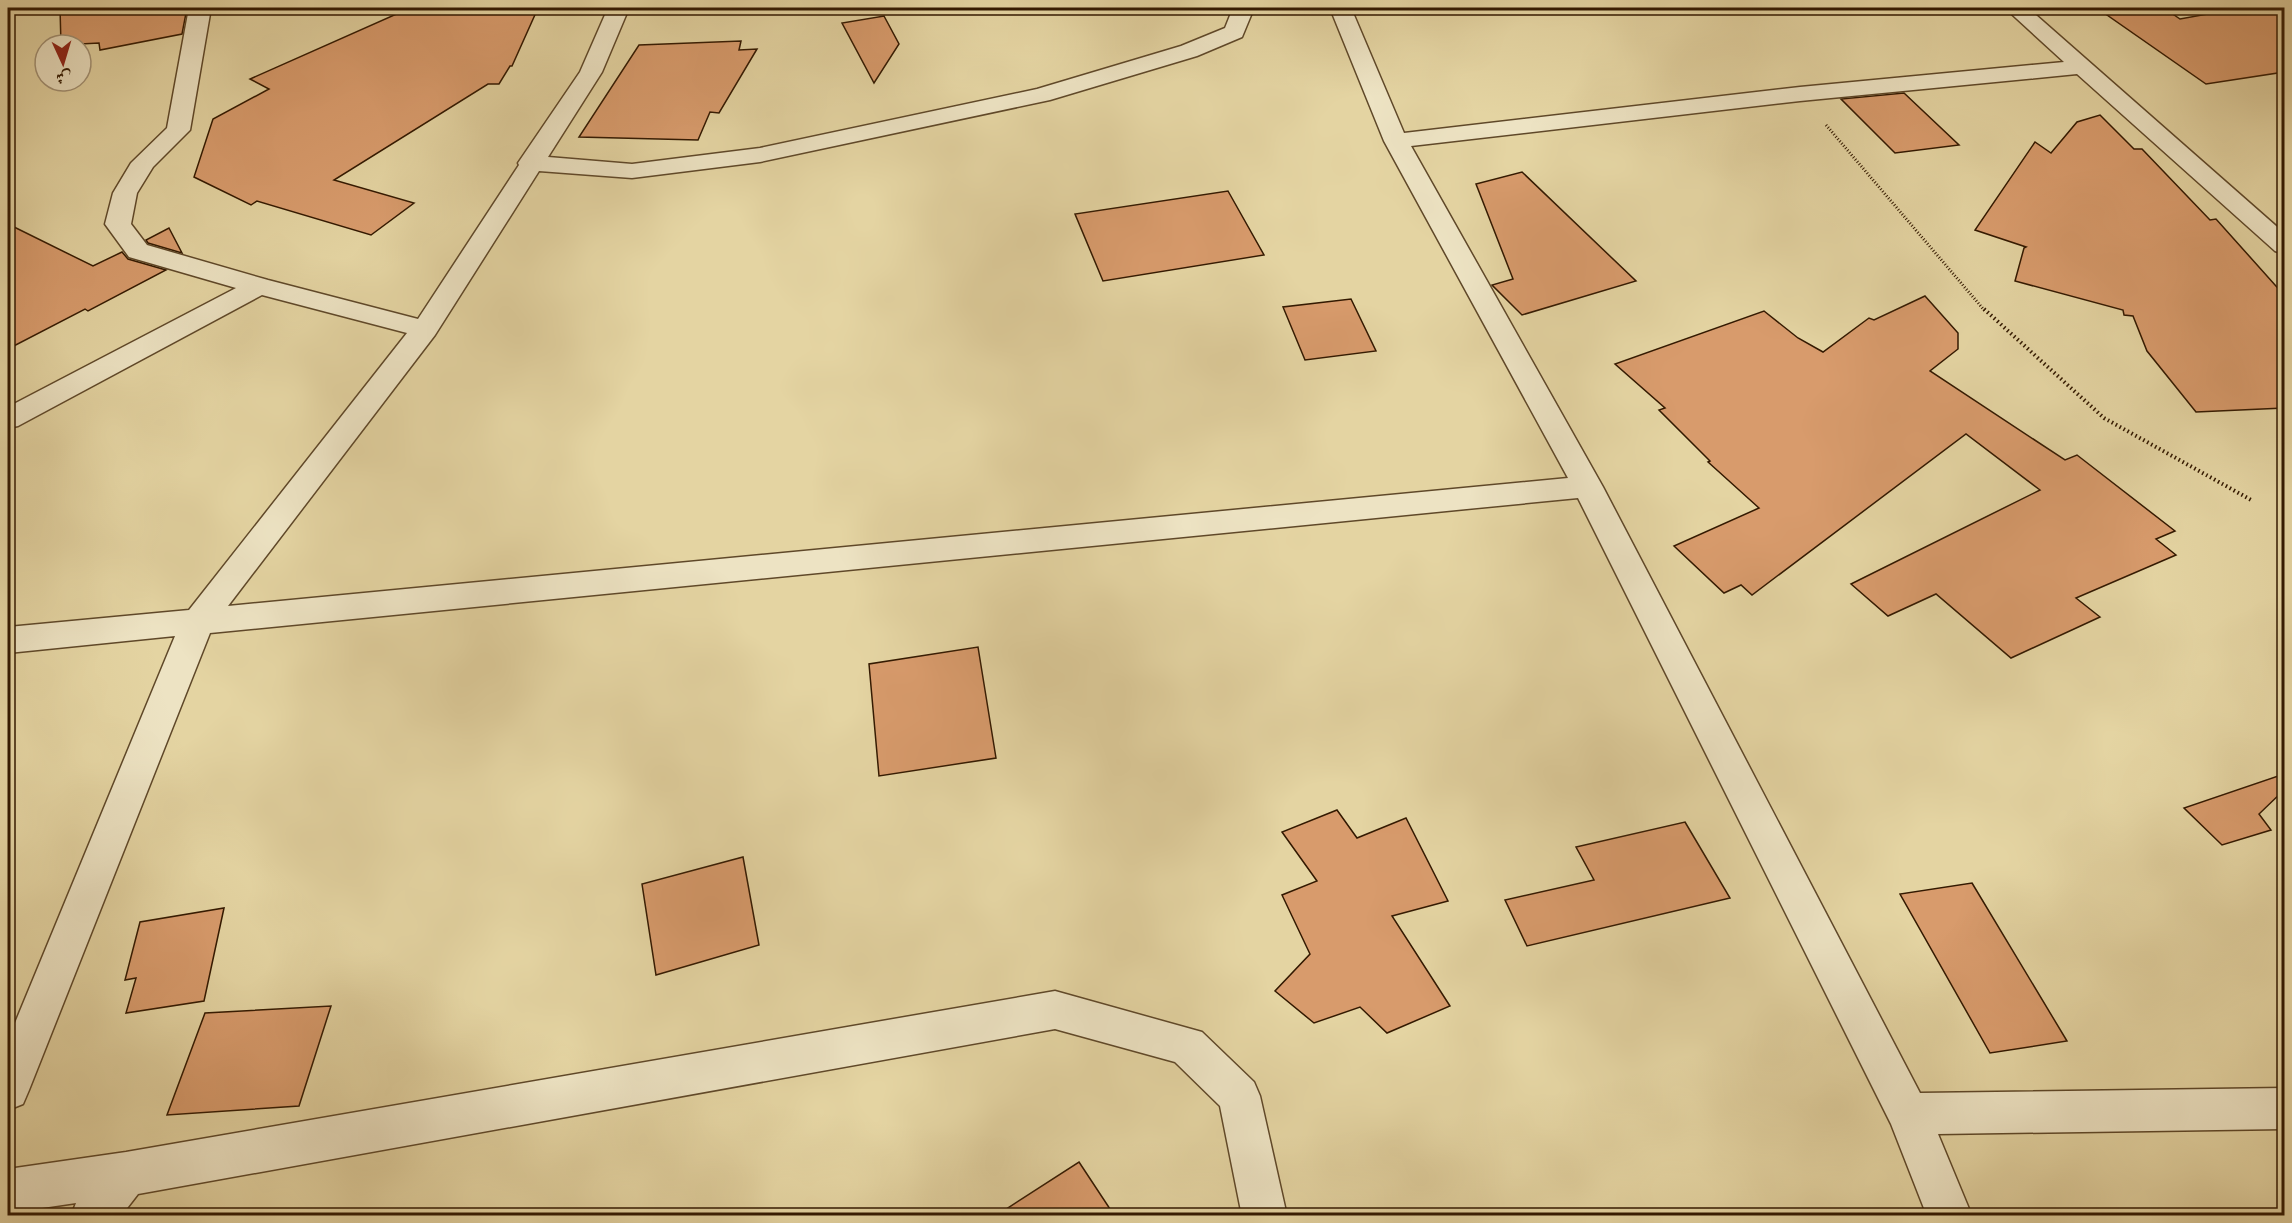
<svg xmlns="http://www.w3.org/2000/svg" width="2292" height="1223" font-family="'Libre Bodoni',Amiri,serif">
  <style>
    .building { fill: #d89b6c; stroke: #331901; stroke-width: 1.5 }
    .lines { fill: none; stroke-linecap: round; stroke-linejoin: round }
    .street-casing { stroke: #5f4829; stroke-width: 3 }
    .path-far1 { stroke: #331901; stroke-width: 3; stroke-dasharray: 1 2; stroke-linecap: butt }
    .path { stroke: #331901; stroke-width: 4; stroke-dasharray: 1.5 3; stroke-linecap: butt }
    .street { fill: #ede3c3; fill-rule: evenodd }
  </style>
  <rect width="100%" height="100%" fill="#e4d4a2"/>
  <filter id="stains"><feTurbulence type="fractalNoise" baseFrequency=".00333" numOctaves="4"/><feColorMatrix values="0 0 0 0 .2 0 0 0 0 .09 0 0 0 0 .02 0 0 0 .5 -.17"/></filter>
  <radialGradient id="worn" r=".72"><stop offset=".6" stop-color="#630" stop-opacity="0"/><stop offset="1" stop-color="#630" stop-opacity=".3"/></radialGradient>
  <!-- building -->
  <g class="building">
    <path d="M60,8H187L182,34L100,50L99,43L61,45Z"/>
    <path d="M410,8H538L512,66H510L499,84H488L334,180L414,203L371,235L257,201L251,205L194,177L213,119L269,89L250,79Z"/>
    <path d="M2097,8H2164L2180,19L2241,8H2284V72L2206,84Z"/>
    <path d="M884,16L899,44L874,83L842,23Z"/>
    <path d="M741,41L739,50L757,49L719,113L710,112L698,140L579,137L639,45Z"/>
    <path d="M1904,93L1959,145L1895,153L1841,99Z"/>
    <path d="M2100,115L2134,149H2142L2210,220L2216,219L2284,295V408L2196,412L2147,351L2133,316L2124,315L2123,310L2015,281L2024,248L2026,247L1975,230L2035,142L2051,153L2077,122Z"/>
    <path d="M1522,172L1636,281L1522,315L1492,285L1513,279L1476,184Z"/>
    <path d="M1228,191L1264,255L1103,281L1075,214Z"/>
    <path d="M8,224L93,266L122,252L128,259L166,270L88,311L85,309L8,349Z"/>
    <path d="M169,228L182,253L148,243L146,240Z"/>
    <path d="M1925,296L1958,333V349L1930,371L2065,460L2077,455L2175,531L2156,539L2176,555L2076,598L2100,617L2011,658L1936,594L1888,616L1851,584L2040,490L1966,434L1752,595L1741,585L1724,593L1674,546L1759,508L1708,462L1710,461L1659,410L1665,408L1615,364L1764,311L1798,338L1823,352L1869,318L1874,320Z"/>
    <path d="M1351,299L1376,351L1305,360L1283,307Z"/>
    <path d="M978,647L996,758L879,776L869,664Z"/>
    <path d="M2284,774V790L2259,814L2271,830L2222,845L2184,808Z"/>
    <path d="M1337,810L1357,838L1406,818L1448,901L1392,916L1450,1006L1387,1033L1360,1007L1314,1023L1275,991L1310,954L1282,895L1317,881L1282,832Z"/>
    <path d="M1685,822L1730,898L1527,946L1505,900L1594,880L1576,847Z"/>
    <path d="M743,857L759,945L656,975L642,884Z"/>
    <path d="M1972,883L2067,1041L1990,1053L1900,894Z"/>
    <path d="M224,908L204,1001L126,1013L136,978L125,980L140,922Z"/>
    <path d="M331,1006L299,1106L167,1115L205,1013Z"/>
    <path d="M1079,1162L1114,1215H997Z"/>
  </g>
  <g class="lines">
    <defs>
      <g id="street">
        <path d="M189,8H211L190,130L153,167L137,193L131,224L147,245L268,280L418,319L519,165L518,163L580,72L608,8H629L602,72L548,157L632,164L760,148L1037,89L1181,46L1225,28L1233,8H1254L1242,37L1197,56L1050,100L760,162L632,178L539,171L435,335L228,606L1568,478L1384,141L1330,8H1351L1404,133L1800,87L2064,62L2005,8H2028L2284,233V254L2275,251L2077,74L1800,101L1411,146L1603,487L1920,1093L2284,1088V1129L1938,1134L1972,1216H1927L1891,1124L1578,498L210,633L29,1090L23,1104L8,1110V1040L175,636L8,653V627L189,610L407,333L262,295L18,426L8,428V407L236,288L129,257L105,224L113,193L131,163L167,128Z"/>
        <path d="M1055,991L1202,1032L1254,1082L1260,1096L1287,1216H1242L1220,1106L1175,1062L1055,1029L138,1194L121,1216H71L76,1203L8,1213V1169L126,1152Z"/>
      </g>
    </defs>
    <!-- street casing -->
    <use href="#street" class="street-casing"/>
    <!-- path-far1 -->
    <path class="path-far1" d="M1826,125L1985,311"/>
    <!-- path -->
    <path class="path" d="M1984,309L2104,418L2253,501"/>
    <!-- street -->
    <use href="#street" class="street"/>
  </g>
  <!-- margin -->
  <rect width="2292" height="1223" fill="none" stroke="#e4d4a2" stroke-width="30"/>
  <rect x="9" y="9" width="2274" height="1205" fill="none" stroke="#331901" stroke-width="3"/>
  <rect x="15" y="15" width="2262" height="1193" fill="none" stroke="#331901" stroke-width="1.5"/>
  <!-- north arrow -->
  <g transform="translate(63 63) rotate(176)"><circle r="28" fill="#ede3c3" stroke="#a39275" stroke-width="1.5"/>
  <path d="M0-4.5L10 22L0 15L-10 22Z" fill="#8f2418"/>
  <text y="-9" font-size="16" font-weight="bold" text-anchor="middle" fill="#331901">ش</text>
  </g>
  <rect width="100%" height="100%" filter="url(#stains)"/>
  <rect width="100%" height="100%" fill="url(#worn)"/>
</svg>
